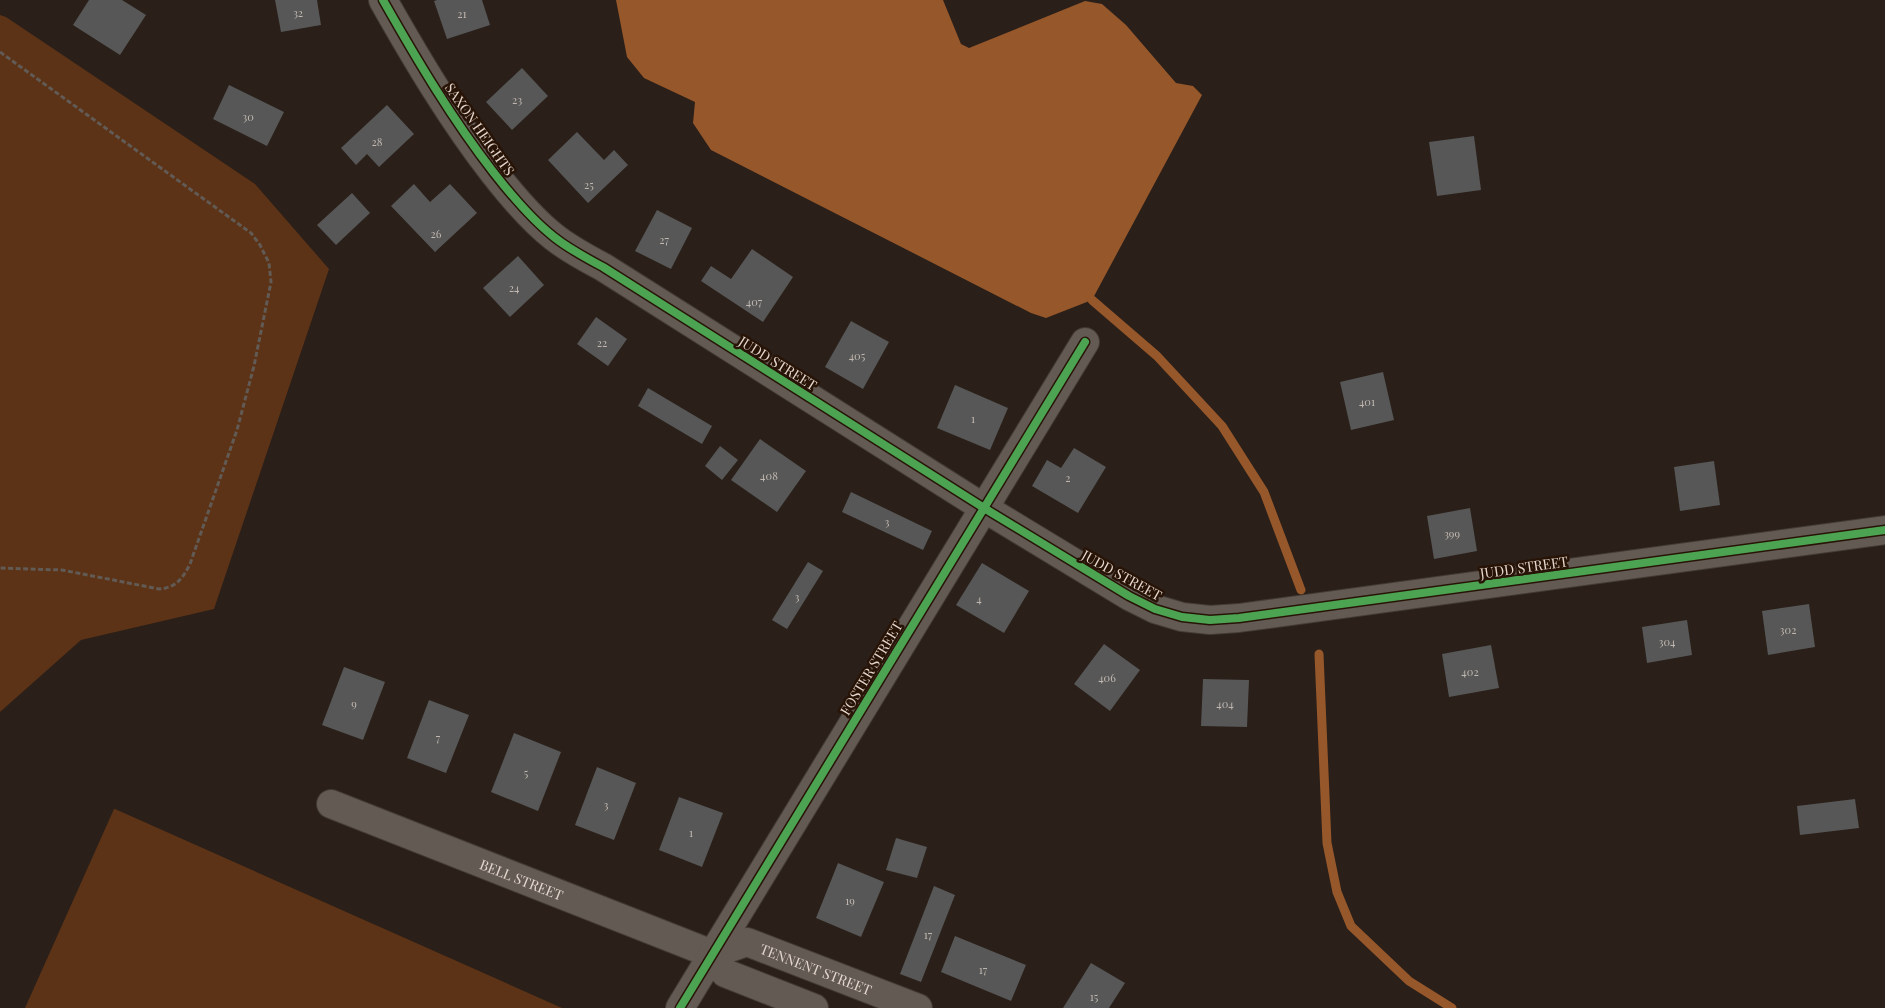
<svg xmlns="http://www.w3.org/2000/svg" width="1885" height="1008" font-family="'Playfair Display',serif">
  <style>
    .green { fill: #5c3316 }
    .water { fill: #96572a }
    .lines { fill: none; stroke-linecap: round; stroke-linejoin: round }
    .stream { stroke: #96572a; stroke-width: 9 }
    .building { fill: #565756 }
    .street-casing { stroke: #443b36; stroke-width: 30 }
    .path { stroke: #625a54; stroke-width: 3; stroke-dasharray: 5 2.5; stroke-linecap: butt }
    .street { stroke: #635a54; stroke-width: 28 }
    .cycleway-casing { stroke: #281407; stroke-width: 11 }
    .cycleway { stroke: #4ca352; stroke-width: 8 }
    .labels { text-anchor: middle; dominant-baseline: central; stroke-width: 5; stroke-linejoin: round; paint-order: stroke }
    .number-label { font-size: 11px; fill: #c2b8b1 }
    .street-label { font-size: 14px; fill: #e6d8cf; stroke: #281407 }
  </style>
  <rect width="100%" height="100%" fill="#2a1f19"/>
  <!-- green -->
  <g class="green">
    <path d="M0,15L6,17L255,184L329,269L214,609L81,640L0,712Z"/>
    <path d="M114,809H115L562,1008H25Z"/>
  </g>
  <!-- water -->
  <path class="water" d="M616,0H943L961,44L969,48L1085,1L1102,4L1126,25L1176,83L1193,86L1202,95L1092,300L1046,318L1031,313L711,150L693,123L695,102L644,78L627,57Z"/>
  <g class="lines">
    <!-- stream -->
    <g class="stream">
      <path d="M1092,300L1157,356L1222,426L1264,492L1301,590"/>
      <path d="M1319,654L1327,843L1337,892L1351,926L1409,981L1452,1008"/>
    </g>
  </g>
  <!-- building -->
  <g class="building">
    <path d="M89,0H122L146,15L120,55L73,25Z"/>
    <path d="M275,0H317L321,25L281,32Z"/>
    <path d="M437,0H482L490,25L447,39L434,1Z"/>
    <path d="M522,68L548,96L512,130L486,102Z"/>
    <path d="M229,85L284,112L267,146L213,119Z"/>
    <path d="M387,105L414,134L379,167L367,154L356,165L341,148Z"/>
    <path d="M577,132L604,160L614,150L628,165L588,203L548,160Z"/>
    <path d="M1474,136L1481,190L1437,196L1429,142Z"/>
    <path d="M414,184L430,202L450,184L477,213L435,252L391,206Z"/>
    <path d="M352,193L370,213L336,245L317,225Z"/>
    <path d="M657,210L692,228L671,269L635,251Z"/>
    <path d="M752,249L793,277L763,322L701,281L711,266L731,279Z"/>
    <path d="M518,256L544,285L510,317L483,288Z"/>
    <path d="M596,317L627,339L608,366L577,344Z"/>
    <path d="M851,321L889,342L863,389L825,367Z"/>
    <path d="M1383,372L1394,420L1351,430L1340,382Z"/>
    <path d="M955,385L1008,408L990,450L937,428Z"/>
    <path d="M648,388L712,426L702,444L638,406Z"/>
    <path d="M760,439L806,471L777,512L731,480Z"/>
    <path d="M720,446L738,460L722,480L705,466Z"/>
    <path d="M1074,448L1106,467L1078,513L1032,486L1047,460L1061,468Z"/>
    <path d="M1714,461L1720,505L1680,511L1674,467Z"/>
    <path d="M851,492L932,531L923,550L842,512Z"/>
    <path d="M1470,508L1477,551L1434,559L1427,516Z"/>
    <path d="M808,562L823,571L787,629L772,620Z"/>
    <path d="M982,563L1029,591L1004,633L956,605Z"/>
    <path d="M1809,604L1815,647L1768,655L1762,611Z"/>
    <path d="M1687,620L1692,655L1647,663L1642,627Z"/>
    <path d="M1104,644L1140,670L1110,711L1074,684Z"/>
    <path d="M1491,645L1499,688L1449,697L1442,654Z"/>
    <path d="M344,667L385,682L363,740L322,725Z"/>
    <path d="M1203,679L1249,680L1247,727L1201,726Z"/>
    <path d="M429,700L469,715L446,773L407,758Z"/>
    <path d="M514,733L561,752L538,811L491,792Z"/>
    <path d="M597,767L636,783L614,840L575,825Z"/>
    <path d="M679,797L723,813L702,867L659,850Z"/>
    <path d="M1855,799L1859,828L1800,835L1797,806Z"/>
    <path d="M896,838L927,847L917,878L886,870Z"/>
    <path d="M838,863L884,882L861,937L816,918Z"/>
    <path d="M934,886L955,895L921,982L900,974Z"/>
    <path d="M955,936L1026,965L1011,1001L941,972Z"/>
    <path d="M1091,963L1125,983L1109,1008H1063Z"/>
  </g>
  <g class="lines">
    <defs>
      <g id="street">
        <path d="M383,0C417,60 452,119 494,173C512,196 531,219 554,237C569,249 586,258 603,267L984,508L1129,596L1155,609L1182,617L1210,620L1239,618L1885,530"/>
        <path id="s1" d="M331,804L712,954"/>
        <path id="s2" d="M712,954L747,942L918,1008"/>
        <path d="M712,954L725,973L814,1008"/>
        <path d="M680,1008L1085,342"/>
      </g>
    </defs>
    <!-- street casing -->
    <use href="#street" class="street-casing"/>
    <!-- path -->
    <path class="path" d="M0,52L251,233L260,245L269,263L271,282L254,366L237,430L190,564C183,578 176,588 159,589L62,570L0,568"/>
    <!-- street -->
    <use href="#street" class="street"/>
    <defs>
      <g id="cycleway">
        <path d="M383,0C417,60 452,119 494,173C512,196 531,219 554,237C569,249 586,258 603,267L984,508L1129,596L1155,609L1182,617L1210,620L1239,618L1885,530"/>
        <path d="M680,1008L1085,342"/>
      </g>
    </defs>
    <!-- cycleway casing -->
    <use href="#cycleway" class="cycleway-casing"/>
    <!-- cycleway -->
    <use href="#cycleway" class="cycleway"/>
  </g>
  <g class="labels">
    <!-- number labels -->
    <g class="number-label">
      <text x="298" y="12">32</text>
      <text x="462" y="13">21</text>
      <text x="517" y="99">23</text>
      <text x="248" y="116">30</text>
      <text x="377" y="141">28</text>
      <text x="589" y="184">25</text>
      <text x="436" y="233">26</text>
      <text x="664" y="239">27</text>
      <text x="514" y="287">24</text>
      <text x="754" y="301">407</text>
      <text x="602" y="342">22</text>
      <text x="857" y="355">405</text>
      <text x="1367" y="401">401</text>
      <text x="973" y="418">1</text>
      <text x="769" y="475">408</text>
      <text x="1068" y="477">2</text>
      <text x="887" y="521">3</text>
      <text x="1452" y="533">399</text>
      <text x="797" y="596">3</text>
      <text x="979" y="598">4</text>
      <text x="1788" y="629">302</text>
      <text x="1667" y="641">304</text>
      <text x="1470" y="671">402</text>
      <text x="1107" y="677">406</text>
      <text x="354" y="703">9</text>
      <text x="1225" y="703">404</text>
      <text x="438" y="737">7</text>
      <text x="526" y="772">5</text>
      <text x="606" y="804">3</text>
      <text x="691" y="832">1</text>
      <text x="850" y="900">19</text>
      <text x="928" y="934">17</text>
      <text x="983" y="969">17</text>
      <text x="1094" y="996">15</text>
    </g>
    <!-- street labels -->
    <g class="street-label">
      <text transform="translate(480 129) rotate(55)">SAXON HEIGHTS</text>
      <text transform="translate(778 363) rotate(32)">JUDD STREET</text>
      <text transform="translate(1524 567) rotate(-8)">JUDD STREET</text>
      <text transform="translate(1122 575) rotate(29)">JUDD STREET</text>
      <text transform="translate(871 668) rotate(-59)">FOSTER STREET</text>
      <text stroke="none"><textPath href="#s1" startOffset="205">BELL STREET</textPath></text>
      <text stroke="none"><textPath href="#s2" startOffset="111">TENNENT STREET</textPath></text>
    </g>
  </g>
</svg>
